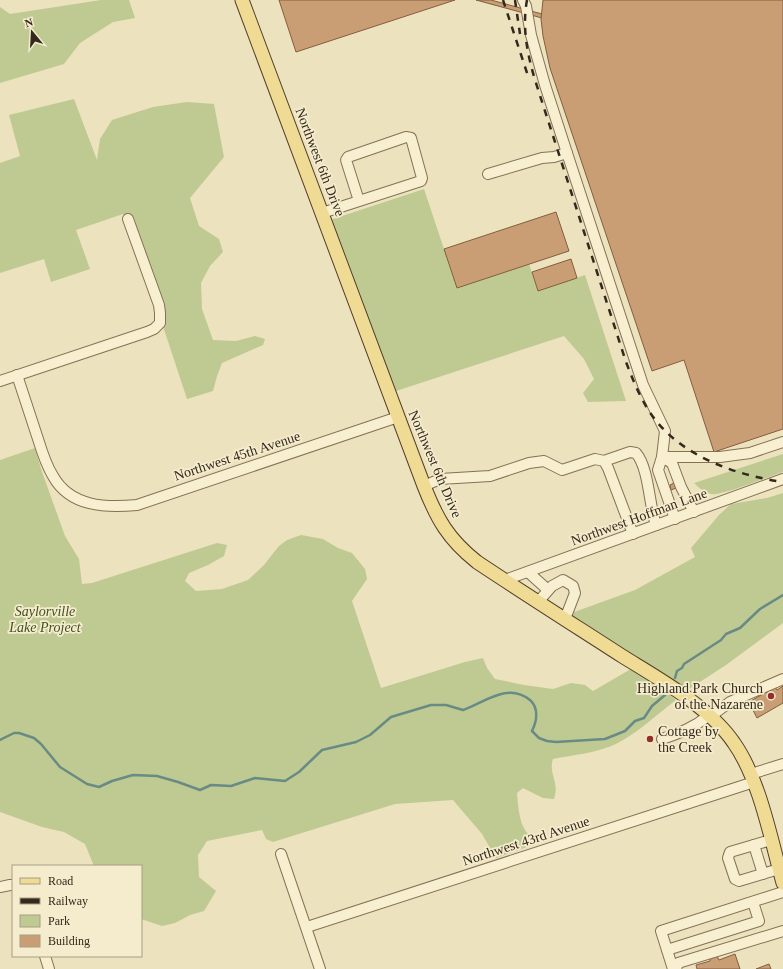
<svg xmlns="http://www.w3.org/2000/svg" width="783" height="969" font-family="'Times New Roman',serif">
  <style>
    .green { fill: #bfca92 }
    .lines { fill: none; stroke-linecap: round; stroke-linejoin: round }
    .stream { stroke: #698b85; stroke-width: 2.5 }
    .building { fill: #ca9e74; stroke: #835e3e }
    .minor-casing { stroke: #847257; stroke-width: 12 }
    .major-casing { stroke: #51402c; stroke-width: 15 }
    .minor { stroke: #f8efd0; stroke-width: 10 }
    .major { stroke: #f0db95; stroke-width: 13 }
    .rail { stroke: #34291c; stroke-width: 2.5; stroke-dasharray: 7 7; stroke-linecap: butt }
    .poi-dot { fill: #923029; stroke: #f4eccd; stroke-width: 1.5 }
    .labels { text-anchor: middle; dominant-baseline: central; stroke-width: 3.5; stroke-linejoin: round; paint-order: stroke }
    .street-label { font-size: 14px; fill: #34291c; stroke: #f4eccd }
    .park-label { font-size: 14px; font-style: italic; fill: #415023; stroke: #f4eccd }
    .poi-label { font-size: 14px; fill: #34291c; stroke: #f4eccd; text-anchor: end }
  </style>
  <rect width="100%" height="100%" fill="#ece2be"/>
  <!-- green -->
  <g class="green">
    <path d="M101,0H129L135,18L113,22L80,43L64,64L0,83V7L10,14Z"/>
    <path d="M74,99L97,160L100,139L112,120L153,107L187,102L214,104L224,157L190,198L199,226L219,239L223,252L210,266L201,283L202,309L213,340L236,341L255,336L265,339L263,345L222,363L217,376L213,391L187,399L156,305L123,214L76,230L90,269L51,282L44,259L0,273V163L20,156L9,115Z"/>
    <path d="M424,189L457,288L529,264L538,291L585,275L626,401L588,402L583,393L594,379L584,359L564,336L393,392L330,220Z"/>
    <path d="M35,448L41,469L65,536L79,559L82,584L92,583L217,543L227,545L224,556L208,565L189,573L185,581L196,591L222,589L248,580L264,565L279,546L287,540L301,535L323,539L338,548L352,553L365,569L367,579L352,601L381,688L465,662L483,658L487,668L495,679L524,685L553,689L571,683L585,685L593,691L631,669L659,686L676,700C656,715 638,733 616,744C597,753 573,755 553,759C548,774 560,782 554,799L543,798L523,788L517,793C518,804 519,821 525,830C528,836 536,836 538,843L496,858L482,834L453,800L395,804L273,842L266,839L262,830L207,841L198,855L199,877L216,891L204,911L190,915L175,923L162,926L141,919V866H94L85,844L64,832L42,827L0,812V460Z"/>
    <path d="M783,454V472C770,476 722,496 712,494C705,493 699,488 694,483Z"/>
    <path d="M783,493V623L726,665L686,691L618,645L566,615L635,590L695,557L691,548L719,515L731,504L767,498Z"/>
  </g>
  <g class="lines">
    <!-- stream -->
    <g class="stream">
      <path d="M675,678L677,671L682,668L684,664L721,640L726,634L740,628L760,609L783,595"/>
      <path d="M0,740L14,733H19L34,738L41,744L60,767L87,784L99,787L112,781L133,775L157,776L178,782L200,790L211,785L231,786L255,778L285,781L299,772L322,750L356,742L370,735L391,717L431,705H446L463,710C485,702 508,682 530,700C539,708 537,721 532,731L539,738L547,741L556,742L605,739L625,731L635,721L644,718L652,706L665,695"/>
    </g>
  </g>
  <!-- building -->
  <g class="building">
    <path d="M279,0H455L296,52Z"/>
    <path d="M476,0H491L542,14V18Z"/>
    <path d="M543,0H783V429L714,452L684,360L652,371L550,68L543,36L541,19Z"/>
    <path d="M556,212L569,251L457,288L444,249Z"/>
    <path d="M571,259L577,278L538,291L532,272Z"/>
    <path d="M674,483L676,488L671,490L670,485Z"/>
    <path d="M783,686V703L757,718L749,702L775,687L777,690Z"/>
    <path d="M735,954L740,969H697L696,965L710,961V959L717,956L719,960Z"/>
    <path d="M769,964L771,969H756Z"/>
  </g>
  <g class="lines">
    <defs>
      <g id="minor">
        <path d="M523,0L526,6L531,35L545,85L567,153L643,385L665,431L662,457H720L750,453L783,442"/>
        <path d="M488,174L542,158L554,157L567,153"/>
        <path d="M322,213L421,181L422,178L411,138L406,137L348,157L346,160L359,201"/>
        <path d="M17,375C24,396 31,418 38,439C42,452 46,465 53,476C70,507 106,508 137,505L398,417"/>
        <path d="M0,381L147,332L154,329L160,323V313L159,305L128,219"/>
        <path d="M604,461L630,452L636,453C649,468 649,505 656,525"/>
        <path d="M424,486L440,479L490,476L529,463L544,461L562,470L595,459L604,461L608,468L633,534"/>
        <path d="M675,519L658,470L662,457L672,463L681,487L694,512"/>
        <path d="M528,572L548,590"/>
        <path d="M505,580L783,479"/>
        <path d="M538,602L552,586L563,580L573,586L575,593L565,619"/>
        <path d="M711,716L730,702L783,679"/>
        <path d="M662,739C680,733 695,727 709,715"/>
        <path d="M751,774L783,764"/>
        <path d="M771,840L730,852L728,858L735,879L739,881L779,869"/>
        <path d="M754,845L763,874"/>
        <path d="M281,854L320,969"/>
        <path d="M0,887L10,885H13"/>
        <path d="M307,927L754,782"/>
        <path d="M667,950L759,921L753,902"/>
        <path d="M45,956L49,969"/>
        <path d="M673,969L661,931L783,892"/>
        <path d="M676,969L678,963L783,931"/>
      </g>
      <path id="major" d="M242,0L424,486C437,519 448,539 477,562C525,594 574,625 622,656C659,679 710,707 734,743C760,780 771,840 783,883"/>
    </defs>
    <!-- minor casing -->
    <use href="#minor" class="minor-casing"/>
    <!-- major casing -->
    <use href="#major" class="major-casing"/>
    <!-- minor -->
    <use href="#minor" class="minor"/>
    <!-- major -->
    <use href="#major" class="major"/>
    <!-- rail -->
    <g class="rail">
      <path d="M503,0L529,79"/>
      <path d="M515,0L520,34"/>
      <path d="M527,0C522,27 527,53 535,80L626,362C633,380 640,398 651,414C680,456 735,475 783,482"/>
    </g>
  </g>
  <!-- markers -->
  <g class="poi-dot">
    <circle cx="771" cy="696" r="4"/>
    <circle cx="650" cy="739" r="4"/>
  </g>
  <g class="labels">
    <!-- street labels -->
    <g class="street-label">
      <text transform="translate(320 162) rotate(69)">Northwest 6th Drive</text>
      <text transform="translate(237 456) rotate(-18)">Northwest 45th Avenue</text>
      <text transform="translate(435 464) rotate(67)">Northwest 6th Drive</text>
      <text transform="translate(639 517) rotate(-20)">Northwest Hoffman Lane</text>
      <text transform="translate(526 841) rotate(-18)">Northwest 43rd Avenue</text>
    </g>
    <!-- park labels -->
    <g class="park-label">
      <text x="45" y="611">Saylorville<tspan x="45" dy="16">Lake Project</tspan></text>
    </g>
    <!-- poi labels -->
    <g class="poi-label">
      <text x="763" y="688">Highland Park Church<tspan x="763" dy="16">of the Nazarene</tspan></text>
      <text x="658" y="731" text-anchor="start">Cottage by<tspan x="658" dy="16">the Creek</tspan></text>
    </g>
  </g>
  <!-- legend -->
  <rect x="12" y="865" width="130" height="92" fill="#f4eccd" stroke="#a79e86"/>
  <rect x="20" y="878" width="20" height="6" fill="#f0db95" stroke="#a79e86"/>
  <text x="48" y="885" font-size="12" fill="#34291c">Road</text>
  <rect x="20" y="898" width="20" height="6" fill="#34291c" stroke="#a79e86"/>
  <text x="48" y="905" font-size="12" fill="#34291c">Railway</text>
  <rect x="20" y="915" width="20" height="12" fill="#bfca92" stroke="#a79e86"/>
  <text x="48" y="925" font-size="12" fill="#34291c">Park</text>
  <rect x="20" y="935" width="20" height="12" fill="#ca9e74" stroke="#a79e86"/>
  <text x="48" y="945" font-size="12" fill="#34291c">Building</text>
  <!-- north arrow -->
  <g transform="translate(32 32) rotate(342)" stroke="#f4eccd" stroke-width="3" paint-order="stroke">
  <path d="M0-3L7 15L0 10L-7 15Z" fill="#34291c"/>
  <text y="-6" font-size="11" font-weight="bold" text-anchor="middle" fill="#34291c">N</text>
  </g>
</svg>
